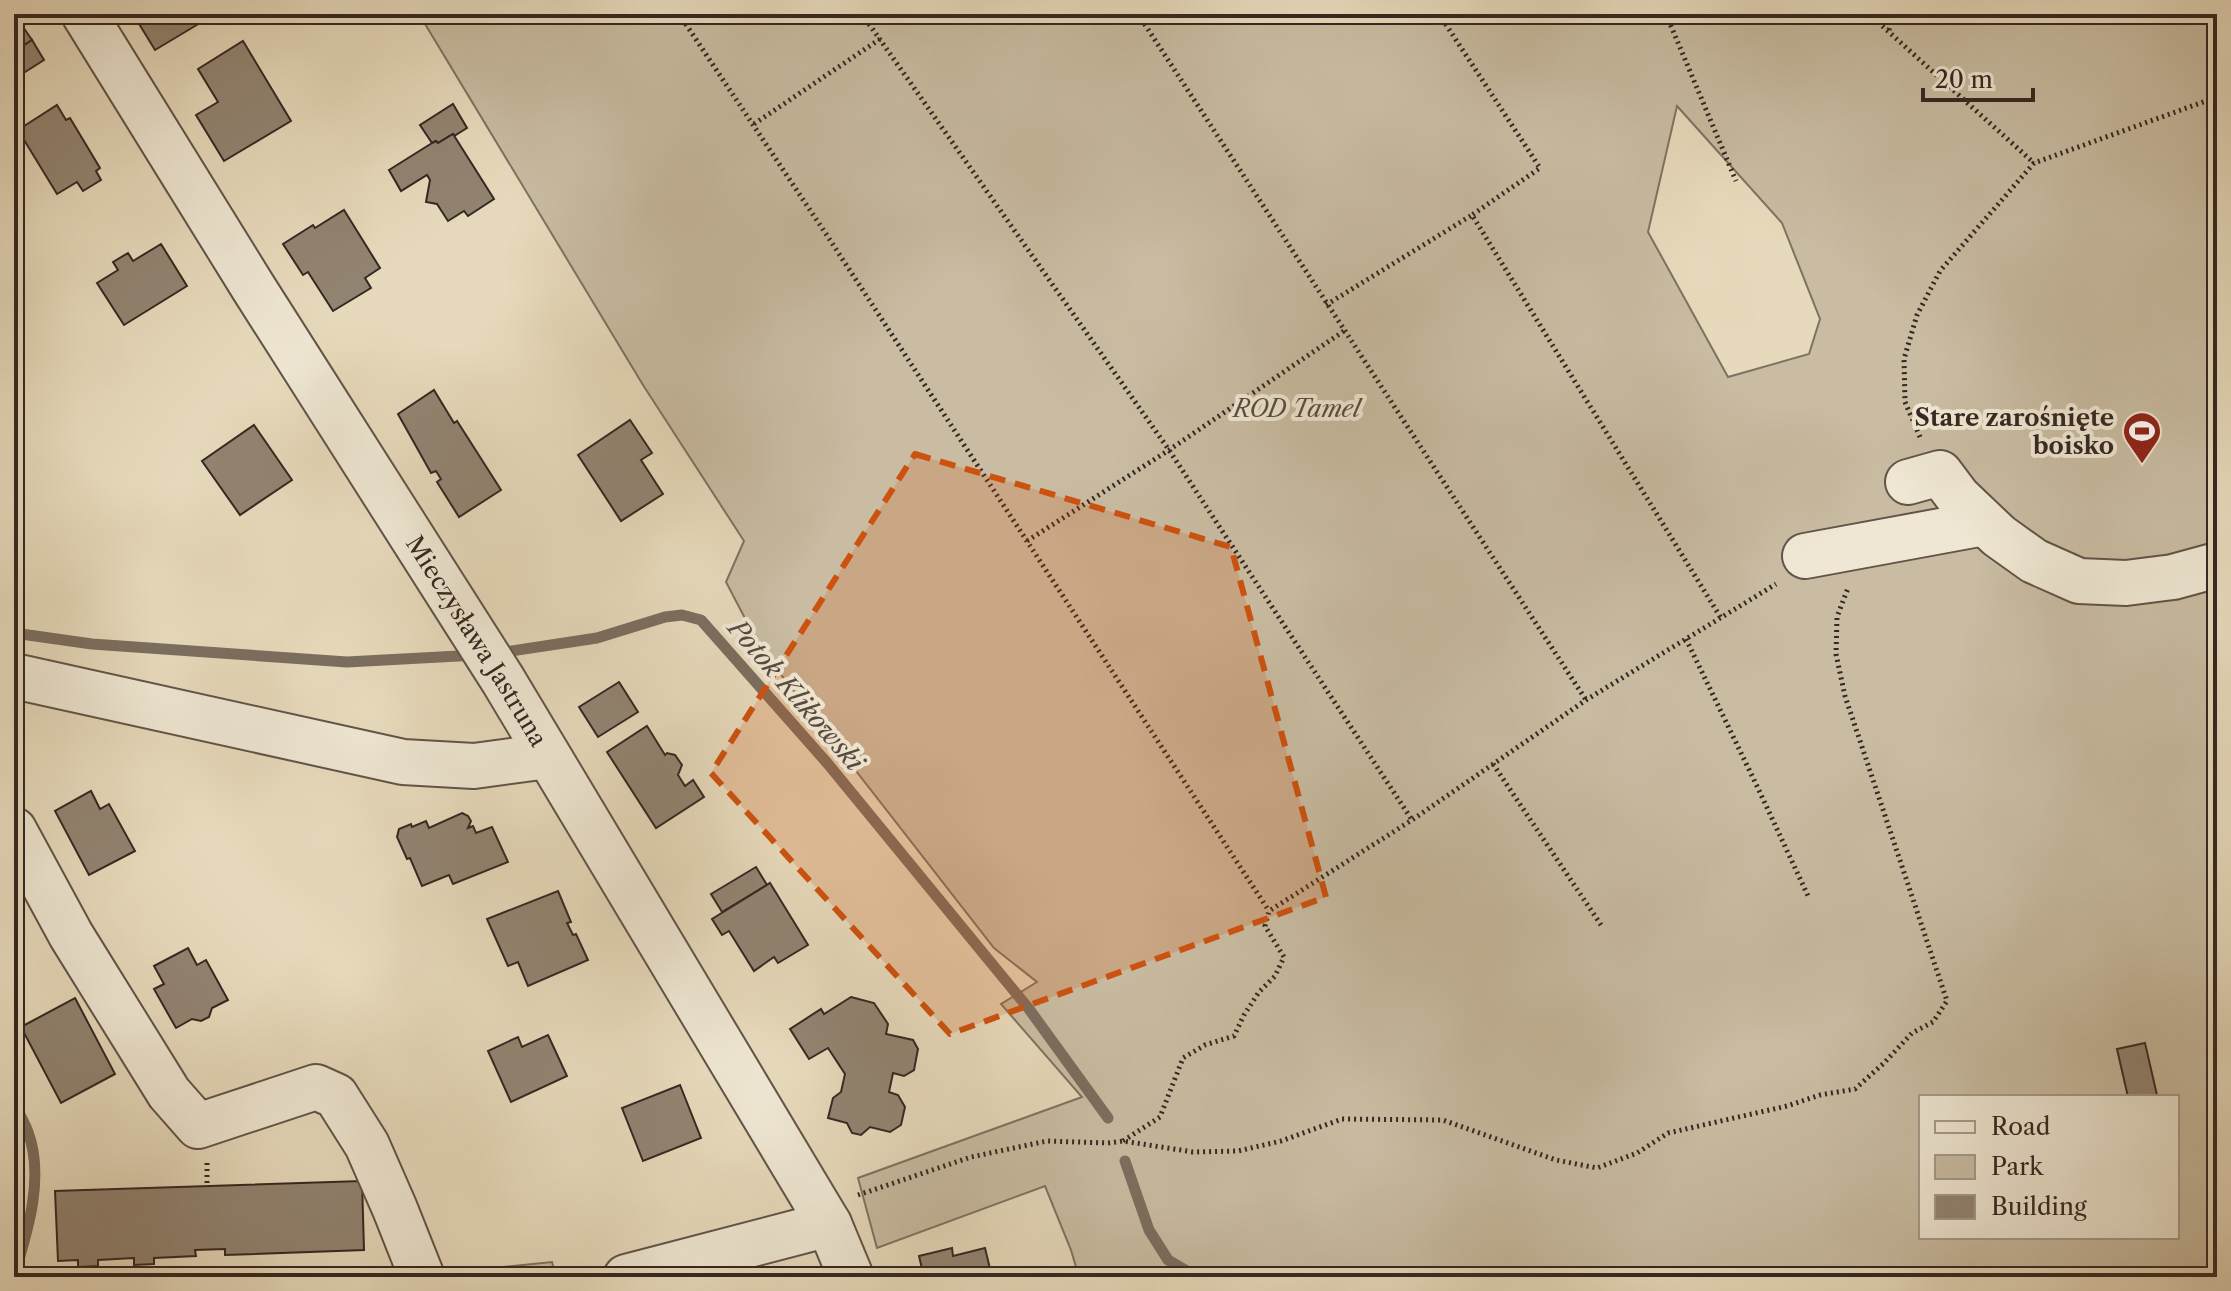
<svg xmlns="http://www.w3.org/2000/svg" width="2231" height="1291" font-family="'Libre Caslon Text',serif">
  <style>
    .green { fill: #c9bca2; stroke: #7f7262; stroke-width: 2; fill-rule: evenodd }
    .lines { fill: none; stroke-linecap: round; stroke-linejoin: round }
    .stream { stroke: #7b6e5f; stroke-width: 11 }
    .building { fill: #928472; stroke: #352722; stroke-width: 2 }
    .minor-casing { stroke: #625448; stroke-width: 48 }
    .path { stroke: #352722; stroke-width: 5; stroke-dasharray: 2 4; stroke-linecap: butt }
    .minor { stroke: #efe7d3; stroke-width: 44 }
    .marked { fill: #cd520f; fill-opacity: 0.2; stroke: #cd520f; stroke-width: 6; stroke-dasharray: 16 10; stroke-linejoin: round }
    .labels { text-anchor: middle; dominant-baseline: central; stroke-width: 8; stroke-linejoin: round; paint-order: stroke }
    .park-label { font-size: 24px; font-style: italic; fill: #5a4c42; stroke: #efe7d3 }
    .poi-label { font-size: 24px; font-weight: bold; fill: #352722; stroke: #efe7d3; text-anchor: end }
    .street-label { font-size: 24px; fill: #352722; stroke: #efe7d3 }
    .water-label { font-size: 26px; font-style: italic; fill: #584a41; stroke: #efe7d3 }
  </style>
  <rect width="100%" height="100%" fill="#e7dabc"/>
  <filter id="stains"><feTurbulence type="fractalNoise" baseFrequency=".0025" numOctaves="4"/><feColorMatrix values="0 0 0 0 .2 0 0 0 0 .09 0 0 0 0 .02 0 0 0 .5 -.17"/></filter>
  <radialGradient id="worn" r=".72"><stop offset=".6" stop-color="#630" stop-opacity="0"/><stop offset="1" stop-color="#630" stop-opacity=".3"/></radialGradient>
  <!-- green -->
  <g class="green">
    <path d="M419,14H2217V1277H1079L1071,1250L1045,1186L877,1248L858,1178L1082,1097L1001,1004L1037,982L994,948L761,649L726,582L744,541L643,385ZM1677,106L1782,223L1820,319L1809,354L1728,377L1648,232ZM1921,1097H2177V1237H1921Z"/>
    <path d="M552,1262L556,1277H436L434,1274Z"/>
  </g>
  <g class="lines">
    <!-- stream -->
    <g class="stream">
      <path d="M14,633L92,644L347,662L477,655"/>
      <path d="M498,653L597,638L665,617L682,615L701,620L828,764L1029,1009L1108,1118"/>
      <path d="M14,1104C19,1113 25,1123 28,1132C45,1178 27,1233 14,1276"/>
      <path d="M1125,1161L1149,1230L1168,1260L1197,1277"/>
    </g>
  </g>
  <!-- building -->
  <g class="building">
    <path d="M14,14L32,40L14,52Z"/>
    <path d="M133,14H201L205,20L155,50Z"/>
    <path d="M32,40L44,60L14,79V52Z"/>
    <path d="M243,41L291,121L224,161L196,115L218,102L198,69Z"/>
    <path d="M453,104L467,128L454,136L453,134L438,143L436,141L432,143L420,125Z"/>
    <path d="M57,105L66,120L70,118L100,168L96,171L101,180L83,191L77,182L57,194L18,130Z"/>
    <path d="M453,134L494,199L468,216L464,211L448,221L437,204L426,202L430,180L427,175L401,191L389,170L432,143L436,141L438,143Z"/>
    <path d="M344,210L380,268L365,278L371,288L333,311L308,272L303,275L283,244L313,225L315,228Z"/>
    <path d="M161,244L187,286L124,325L97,283L118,270L113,262L128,253L133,261Z"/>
    <path d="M434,390L454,423L457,421L501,490L459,517L437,482L441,479L436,471L431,473L398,414Z"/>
    <path d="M630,420L652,453L641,460L663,494L621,521L578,455Z"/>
    <path d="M254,425L292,480L240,515L202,461Z"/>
    <path d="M619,682L638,712L598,737L579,707Z"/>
    <path d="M647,726L665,755L667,753L675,755L682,765L678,775L685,786L693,780L704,797L656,828L607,752Z"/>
    <path d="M91,791L100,809L109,804L135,851L89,875L55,811Z"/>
    <path d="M462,813L468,816L471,821L468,828L473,826L476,833L492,827L508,862L453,884L449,875L422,886L410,858L407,859L397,837L399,829L411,824L412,827L426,821L429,828Z"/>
    <path d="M756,867L767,885L722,912L711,894Z"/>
    <path d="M770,883L808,945L778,963L774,957L754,971L729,931L722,935L712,919Z"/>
    <path d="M558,891L571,922L567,923L573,935L576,934L588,960L528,986L518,962L508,966L487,919Z"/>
    <path d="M14,911L24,930L14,934Z"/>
    <path d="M188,948L197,965L206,960L228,1000L212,1008L209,1017L201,1021L192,1019L176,1028L154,989L164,984L154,966Z"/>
    <path d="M851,997L874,1003L888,1024L886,1034L913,1040L918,1049L914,1070L904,1076L893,1073L889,1092L898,1095L905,1107L901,1125L890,1132L870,1127L861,1135L852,1133L847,1123L828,1118L833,1098L841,1092L845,1074L828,1048L809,1059L790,1029L821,1009L824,1014Z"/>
    <path d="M75,998L115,1074L61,1103L21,1027Z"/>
    <path d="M548,1035L567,1076L511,1102L488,1051L518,1037L522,1047Z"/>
    <path d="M2145,1043L2157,1095L2128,1097L2117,1049Z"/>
    <path d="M680,1085L701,1138L643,1161L622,1108Z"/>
    <path d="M362,1181L364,1250L225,1255V1249L195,1250L196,1256L154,1258V1264L134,1265V1258L98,1260V1266L78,1267V1260L58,1261L55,1191Z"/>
    <path d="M952,1248L953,1256L985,1248L992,1277H924L919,1256Z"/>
  </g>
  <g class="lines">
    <defs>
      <g id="minor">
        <path id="s1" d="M84,14L253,287L503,680L829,1224L851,1277"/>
        <path d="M1908,482L1940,473L1958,497L1999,536L2034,561L2079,581L2126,583L2173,577L2217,565"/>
        <path d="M1805,556L1984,523"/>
        <path d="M14,676L403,762L474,766L548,756"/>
        <path d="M14,830L71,935L169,1093L198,1126L316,1087L336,1096L367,1145L395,1209L422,1277"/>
        <path d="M626,1277L829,1224"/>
      </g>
    </defs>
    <!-- minor casing -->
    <use href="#minor" class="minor-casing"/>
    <!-- path -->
    <g class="path">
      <path d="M679,14L826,234L1269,911"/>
      <path d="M862,14L1169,450L1412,820"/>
      <path d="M1138,14L1586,700"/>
      <path d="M1439,14L1540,168L1472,215"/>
      <path d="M1666,14L1736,181"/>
      <path d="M1869,14L2034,163"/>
      <path d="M1889,30L1894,14"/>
      <path d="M754,124L880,39"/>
      <path d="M1326,305L1472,215L1721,618"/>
      <path d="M1920,437L1905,402L1904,359L1917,315L1940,271L2034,163L2217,97"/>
      <path d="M1027,541L1169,450L1344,331"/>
      <path d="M1686,639L1756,784L1809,898"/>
      <path d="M1493,764L1601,925"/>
      <path d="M1123,1141L1160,1117L1183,1058L1205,1045L1234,1036L1244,1015L1259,992L1275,976L1284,957L1265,926L1269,911L1412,820L1586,700L1776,584"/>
      <path d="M207,1163V1185"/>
      <path d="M858,1195L971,1157L1047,1141L1108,1143L1123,1141L1193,1152L1238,1151L1281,1141L1342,1119L1443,1120L1556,1160L1597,1168L1637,1153L1668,1133L1787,1106L1820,1095L1855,1089L1884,1063L1912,1033L1933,1022L1947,1001L1845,696L1836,654L1837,617L1848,588"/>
      <path d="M333,1270V1277"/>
      <path d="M277,1272L278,1277"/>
    </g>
    <!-- minor -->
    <use href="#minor" class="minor"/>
  </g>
  <!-- marked area -->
  <path class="marked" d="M915,454L1231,547L1326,897L950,1034L711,773Z"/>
  <!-- icons -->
  <defs>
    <symbol id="stadium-pin" viewBox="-11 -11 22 30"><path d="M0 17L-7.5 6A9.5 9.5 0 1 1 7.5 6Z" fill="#8f2418" stroke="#efe7d3"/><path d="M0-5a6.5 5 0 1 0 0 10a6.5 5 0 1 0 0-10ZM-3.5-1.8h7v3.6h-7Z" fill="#fff"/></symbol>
  </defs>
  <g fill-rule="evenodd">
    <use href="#stadium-pin" x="2120" y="409" width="44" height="60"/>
  </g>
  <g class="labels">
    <!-- park labels -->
    <g class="park-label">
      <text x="1297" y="408">ROD Tamel</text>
    </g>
    <!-- poi labels -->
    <g class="poi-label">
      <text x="2114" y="417">Stare zarośnięte<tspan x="2114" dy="28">boisko</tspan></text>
    </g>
    <!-- street labels -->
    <g class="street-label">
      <text stroke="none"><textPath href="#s1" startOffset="740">Mieczysława Jastruna</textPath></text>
    </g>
    <!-- water labels -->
    <g class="water-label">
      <text transform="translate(796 695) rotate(49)">Potok Klikowski</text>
    </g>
  </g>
  <!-- margin -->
  <rect width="2231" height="1291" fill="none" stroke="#e7dabc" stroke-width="48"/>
  <rect x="16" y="16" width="2199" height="1259" fill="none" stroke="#352722" stroke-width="4"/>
  <rect x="24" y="24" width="2183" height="1243" fill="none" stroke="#352722" stroke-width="2"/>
  <!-- legend -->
  <rect x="1919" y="1095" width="260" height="144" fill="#efe7d3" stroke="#a59a8c" stroke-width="2"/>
  <rect x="1935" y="1121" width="40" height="12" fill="#efe7d3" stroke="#a59a8c" stroke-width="2"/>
  <text x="1991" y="1135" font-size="24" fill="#352722">Road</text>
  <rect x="1935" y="1155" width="40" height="24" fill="#c9bca2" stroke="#a59a8c" stroke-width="2"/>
  <text x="1991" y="1175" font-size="24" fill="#352722">Park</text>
  <rect x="1935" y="1195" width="40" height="24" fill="#928472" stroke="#a59a8c" stroke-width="2"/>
  <text x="1991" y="1215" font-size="24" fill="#352722">Building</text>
  <!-- scale -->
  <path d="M1923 88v12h110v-12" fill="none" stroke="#352722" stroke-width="4"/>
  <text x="1935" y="88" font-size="24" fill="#352722" stroke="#efe7d3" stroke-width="6" paint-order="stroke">20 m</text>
  <rect width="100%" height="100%" filter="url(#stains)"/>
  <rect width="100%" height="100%" fill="url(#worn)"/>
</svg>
